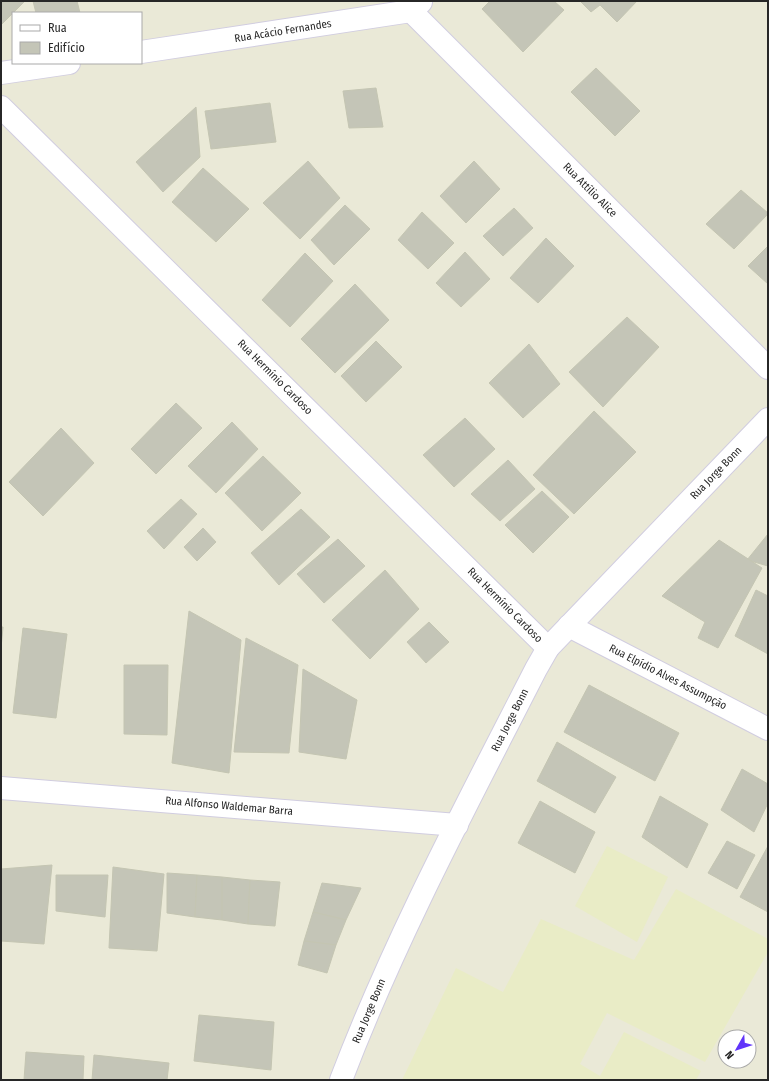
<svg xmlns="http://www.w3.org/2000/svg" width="769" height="1081" font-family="'Fira Sans Condensed',sans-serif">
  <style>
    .education { fill: #e9ecc6 }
    .building { fill: #c4c5b7; stroke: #c4c5b2 }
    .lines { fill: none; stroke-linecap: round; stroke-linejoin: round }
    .minor-casing { stroke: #d1cde0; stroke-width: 24 }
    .minor { stroke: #fff; stroke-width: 22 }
    .labels { text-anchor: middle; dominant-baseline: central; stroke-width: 3; stroke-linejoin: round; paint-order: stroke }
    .street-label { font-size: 11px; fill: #272727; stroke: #fff }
  </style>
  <rect width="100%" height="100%" fill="#eae9d7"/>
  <!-- education -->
  <g class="education">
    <path d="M607,846L668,877L637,942L575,906Z"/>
    <path d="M676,889L768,939V952L705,1062L607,1013L580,1064L600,1076L624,1032L701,1071L696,1080H402L456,968L503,992L541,919L634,960Z"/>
  </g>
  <!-- building -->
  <g class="building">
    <path d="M1,1H25L1,25Z"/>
    <path d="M33,1H77L80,13H36Z"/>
    <path d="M490,1H554L564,10L523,52L482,9Z"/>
    <path d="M580,1H637L617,22L600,5L591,12Z"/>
    <path d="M596,68L640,111L615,136L571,92Z"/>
    <path d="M376,88L383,127L349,128L343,91Z"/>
    <path d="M270,103L276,142L211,149L205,111Z"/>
    <path d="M196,107L200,157L163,192L136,162Z"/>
    <path d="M308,161L340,198L300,239L263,203Z"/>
    <path d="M474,161L500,189L466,223L440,196Z"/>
    <path d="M203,168L249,209L216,242L172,202Z"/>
    <path d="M741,190L768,213V214L734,249L706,224Z"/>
    <path d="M345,205L370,229L334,265L311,240Z"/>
    <path d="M514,208L533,228L503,256L483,236Z"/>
    <path d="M422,212L454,243L428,269L398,240Z"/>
    <path d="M546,238L574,266L538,303L510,278Z"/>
    <path d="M768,246V284L748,266Z"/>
    <path d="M465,252L490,279L461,307L436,283Z"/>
    <path d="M305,253L333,281L290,327L262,300Z"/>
    <path d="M355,284L389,320L335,373L301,339Z"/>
    <path d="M627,317L659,347L603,407L569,372Z"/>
    <path d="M376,341L402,367L366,402L341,376Z"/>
    <path d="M529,344L560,384L523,418L489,383Z"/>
    <path d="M176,403L202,428L156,474L131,449Z"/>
    <path d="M594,411L636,452L574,514L533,475Z"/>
    <path d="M465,418L495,449L454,487L423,455Z"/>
    <path d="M232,422L258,449L216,493L188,466Z"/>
    <path d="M61,428L94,463L43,516L9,482Z"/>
    <path d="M263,456L301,493L262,531L225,493Z"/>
    <path d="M508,460L535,489L500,521L471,494Z"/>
    <path d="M542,491L569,517L533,553L505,525Z"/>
    <path d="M181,499L197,514L164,549L147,531Z"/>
    <path d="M301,509L330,537L279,585L251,553Z"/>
    <path d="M203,528L216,542L197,561L184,547Z"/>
    <path d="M768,534V566L747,560Z"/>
    <path d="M338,539L365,566L324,603L297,574Z"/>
    <path d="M719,540L762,568L718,648L698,638L705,622L662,596Z"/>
    <path d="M385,570L419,609L370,659L332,620Z"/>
    <path d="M756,590L768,596V654L735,636Z"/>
    <path d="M189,611L241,640L229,773L172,763Z"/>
    <path d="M429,622L449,642L426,663L407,642Z"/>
    <path d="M1,627H3L1,648Z"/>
    <path d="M23,628L67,634L56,718L13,713Z"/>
    <path d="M246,638L298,665L289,753L234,752Z"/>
    <path d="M124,665H168L167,735L124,734Z"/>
    <path d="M303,669L357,700L346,759L299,752Z"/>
    <path d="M589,685L679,733L655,781L564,732Z"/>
    <path d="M557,742L616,777L595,813L537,781Z"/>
    <path d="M742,769L768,784V803L754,832L721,810Z"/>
    <path d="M660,796L708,824L687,868L642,837Z"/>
    <path d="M540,801L595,832L575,873L518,843Z"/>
    <path d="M727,841L755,855L737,889L708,873Z"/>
    <path d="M768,846V912L740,897Z"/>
    <path d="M52,865L44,944L1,941V869Z"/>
    <path d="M113,867L164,874L157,951L109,948Z"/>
    <path d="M167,873L197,875L195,917L167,913Z"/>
    <path d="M56,875H108L105,917L56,911Z"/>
    <path d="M197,875L222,877V920L195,917Z"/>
    <path d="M222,877L250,880L248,924L222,920Z"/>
    <path d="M250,880L280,882L275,926L248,924Z"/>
    <path d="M322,883L361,888L346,920L313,912Z"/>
    <path d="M313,912L346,920L336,945L304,941Z"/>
    <path d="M304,941L336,945L327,973L298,965Z"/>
    <path d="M199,1015L274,1022L271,1070L194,1061Z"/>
    <path d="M26,1052L84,1056L83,1080H24Z"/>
    <path d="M94,1055L169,1063L167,1080H92Z"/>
  </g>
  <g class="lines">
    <defs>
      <g id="minor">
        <path d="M411,11L768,368"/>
        <path d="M141,52L411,11L421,2"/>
        <path d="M1,73L69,63"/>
        <path d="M1,107L548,648"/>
        <path d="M569,626L768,729"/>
        <path d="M1,788L457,825"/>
        <path d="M341,1080C395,938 467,804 536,669L548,648L768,419"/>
      </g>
    </defs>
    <!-- minor casing -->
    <use href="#minor" class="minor-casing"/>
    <!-- minor -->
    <use href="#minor" class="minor"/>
  </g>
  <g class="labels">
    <!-- street labels -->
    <g class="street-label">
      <text transform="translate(283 31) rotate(-9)">Rua Acácio Fernandes</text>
      <text transform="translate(590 190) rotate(45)">Rua Attílio Alice</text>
      <text transform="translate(275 377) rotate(45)">Rua Hermínio Cardoso</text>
      <text transform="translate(716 473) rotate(-46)">Rua Jorge Bonn</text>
      <text transform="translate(505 605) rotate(45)">Rua Hermínio Cardoso</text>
      <text transform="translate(668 677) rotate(27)">Rua Elpídio Alves Assumpção</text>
      <text transform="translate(510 720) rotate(-63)">Rua Jorge Bonn</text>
      <text transform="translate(229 806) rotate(5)">Rua Alfonso Waldemar Barra</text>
      <text transform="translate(369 1011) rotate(-67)">Rua Jorge Bonn</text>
    </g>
  </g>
  <!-- border -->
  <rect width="769" height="1081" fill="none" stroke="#272727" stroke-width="4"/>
  <!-- legend -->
  <rect x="12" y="12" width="130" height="52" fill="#ffffff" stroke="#a9a9a9"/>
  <rect x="20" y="25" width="20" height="6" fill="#ffffff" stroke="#a9a9a9"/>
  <text x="48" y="32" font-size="12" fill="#272727">Rua</text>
  <rect x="20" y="42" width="20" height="12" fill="#c4c5b7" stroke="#a9a9a9"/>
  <text x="48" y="52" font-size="12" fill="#272727">Edifício</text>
  <!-- north arrow -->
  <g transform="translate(737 1049) rotate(231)"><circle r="19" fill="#ffffff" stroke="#a9a9a9"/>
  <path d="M0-3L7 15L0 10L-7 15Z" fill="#6034fa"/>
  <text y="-6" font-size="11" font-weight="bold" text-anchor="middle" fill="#272727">N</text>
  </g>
</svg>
